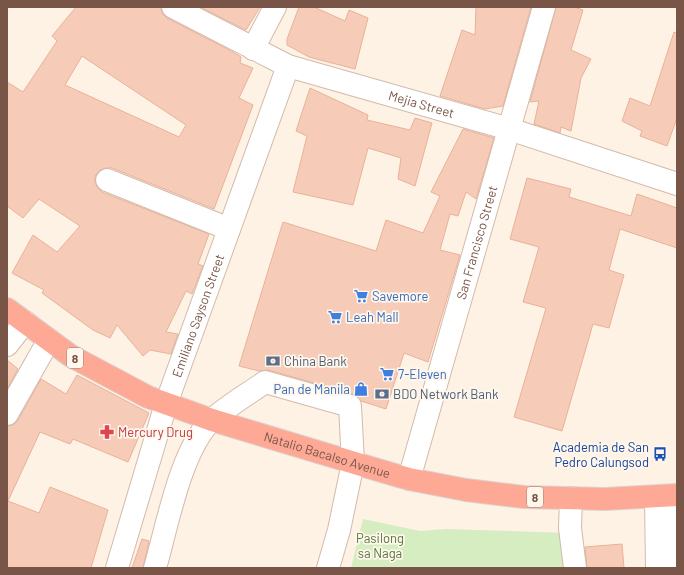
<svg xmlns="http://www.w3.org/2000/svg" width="684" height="575" font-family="Barlow,sans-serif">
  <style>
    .green { fill: #d6edc1 }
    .building { fill: #f6ccb9; stroke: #eab198; fill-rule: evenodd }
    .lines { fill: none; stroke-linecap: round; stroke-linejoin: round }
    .minor-casing { stroke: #d3baab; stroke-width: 24 }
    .highway-casing { stroke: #dcd3cf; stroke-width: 24 }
    .minor { stroke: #fff; stroke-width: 22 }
    .highway { stroke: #fda996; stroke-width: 22 }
    .labels { text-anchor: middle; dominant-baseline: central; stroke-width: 3.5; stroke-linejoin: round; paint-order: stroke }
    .shield { fill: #fff6ec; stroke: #a18578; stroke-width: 1 }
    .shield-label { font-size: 12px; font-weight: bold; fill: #795547 }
    .street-label { font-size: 13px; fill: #795547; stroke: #fff6ec }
    .shop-label { font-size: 13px; fill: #366cbe; stroke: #fff6ec; text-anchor: start }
    .service-label { font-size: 13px; fill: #4e5e75; stroke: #fff6ec; text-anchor: start }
    .health-label { font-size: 13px; fill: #be3a42; stroke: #fff6ec; text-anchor: start }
    .transit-label { font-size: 13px; fill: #164399; stroke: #fff6ec; text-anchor: end }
    .park-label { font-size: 13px; fill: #527a3c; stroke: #fff6ec }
  </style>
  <rect width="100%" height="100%" fill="#fef2e4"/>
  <!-- green -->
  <path class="green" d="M363,519L420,531L446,529L567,533L571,568H351Z"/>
  <!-- building -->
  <g class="building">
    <path d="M76,7H161L162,13L167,18L233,52L241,57L240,63L253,68L239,98L253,105L214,209L112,168H106L100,170L95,176V182L97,187L102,192L209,234L198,264L203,266L192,294L186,291L166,332L178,334L171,354L150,350L143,356L117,325L110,338L93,330L42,293L44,290L12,273L33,235L57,252L80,226L39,199L23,218L7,206V82L23,92L57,41L52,36ZM82,56L186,125L179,137L65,85Z"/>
    <path d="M200,7H260L246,30Z"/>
    <path d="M299,7H314L345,21L349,10L368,18L355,69L309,57L287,45V39Z"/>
    <path d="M476,7H531L503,106L485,109L440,96L462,30L475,35Z"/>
    <path d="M556,7H574L583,10L571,50L591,59L581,78L571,131L561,127L560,133L534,124L539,101L530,102Z"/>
    <path d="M674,32L677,33V118L667,146L640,136L642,131L622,121L630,98L650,106Z"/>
    <path d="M310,88L368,115L367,120L410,130L415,118L432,123L415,186L398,179L401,158L368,148L353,205L293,192L307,136L296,131Z"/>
    <path d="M463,129L494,138L476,199L466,192L458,216L450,214L440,250L460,255L428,362L404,353L386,409L361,401L353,394L268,370L259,371L239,366L283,222L376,251L386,220L423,233L440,196L431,192Z"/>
    <path d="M527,178L571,189L569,197L631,216L637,194L677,208V248L620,229L609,270L624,275L609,328L593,324L562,431L514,417L546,308L523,302L539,247L510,239Z"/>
    <path d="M7,360L18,369L7,389Z"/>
    <path d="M77,375L149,413L128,462L73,439L70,444L40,432L8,501L39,513L50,487L108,510L91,568H7V426L13,425L18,420L41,379L66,394Z"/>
    <path d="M142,539L149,541L143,568H132Z"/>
    <path d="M622,544L624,568H587L585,547Z"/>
  </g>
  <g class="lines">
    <defs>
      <g id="minor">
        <path id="s1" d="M173,7L288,66L509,129L677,184"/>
        <path d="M253,49L275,7"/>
        <path d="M107,180L229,229"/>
        <path d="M7,345L25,322"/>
        <path d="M7,414L49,340"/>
        <path id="s2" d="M409,479L544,7"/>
        <path d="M669,496L674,544V568"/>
        <path d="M656,497L657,568"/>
        <path d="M571,498L570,528L575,568"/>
        <path id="s3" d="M117,568L166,404L288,66"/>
        <path d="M155,568C167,527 181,447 213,419C229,405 248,394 265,382L350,406L353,463L339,530L328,568"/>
      </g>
      <g id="highway">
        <path id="s4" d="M7,309L71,356L148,397L212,420L378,470L409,479L466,490L524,497L605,499L677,495"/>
      </g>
    </defs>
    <!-- minor casing -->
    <use href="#minor" class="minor-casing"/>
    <!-- highway casing -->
    <use href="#highway" class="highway-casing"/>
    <!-- minor -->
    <use href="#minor" class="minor"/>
    <!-- highway -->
    <use href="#highway" class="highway"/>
  </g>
  <!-- icons -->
  <defs>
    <symbol id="supermarket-bare" viewBox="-9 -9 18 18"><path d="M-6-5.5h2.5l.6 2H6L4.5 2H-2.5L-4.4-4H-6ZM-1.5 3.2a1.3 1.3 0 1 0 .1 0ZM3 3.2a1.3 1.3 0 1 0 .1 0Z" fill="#3f7fe0" stroke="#fff6ec" stroke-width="2.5" paint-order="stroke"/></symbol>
    <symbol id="bank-bare" viewBox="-9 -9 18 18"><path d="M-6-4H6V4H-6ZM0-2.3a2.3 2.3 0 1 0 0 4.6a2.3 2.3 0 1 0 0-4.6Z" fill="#5c6f8a" stroke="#fff6ec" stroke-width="2.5" paint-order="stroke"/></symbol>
    <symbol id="shop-bare" viewBox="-9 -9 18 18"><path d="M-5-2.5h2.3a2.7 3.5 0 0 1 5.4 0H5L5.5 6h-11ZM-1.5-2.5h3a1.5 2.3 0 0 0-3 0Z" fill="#3f7fe0" stroke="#fff6ec" stroke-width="2.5" paint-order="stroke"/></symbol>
    <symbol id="pharmacy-bare" viewBox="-9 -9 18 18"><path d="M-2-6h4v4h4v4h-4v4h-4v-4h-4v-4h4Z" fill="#e0444e" stroke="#fff6ec" stroke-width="2.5" paint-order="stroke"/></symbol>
    <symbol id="bus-bare" viewBox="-9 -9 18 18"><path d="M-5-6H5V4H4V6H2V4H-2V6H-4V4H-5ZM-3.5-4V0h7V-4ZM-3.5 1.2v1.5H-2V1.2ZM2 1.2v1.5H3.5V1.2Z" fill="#1a4fb4" stroke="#fff6ec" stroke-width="2.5" paint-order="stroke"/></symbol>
  </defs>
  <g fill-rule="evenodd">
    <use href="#supermarket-bare" x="351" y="286" width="20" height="20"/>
    <use href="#supermarket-bare" x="325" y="307" width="20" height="20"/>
    <use href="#bank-bare" x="263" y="351" width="20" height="20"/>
    <use href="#supermarket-bare" x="377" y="364" width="20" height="20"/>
    <use href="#shop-bare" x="351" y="379" width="20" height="20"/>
    <use href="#bank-bare" x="372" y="384" width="20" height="20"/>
    <use href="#pharmacy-bare" x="97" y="422" width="20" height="20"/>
    <use href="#bus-bare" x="650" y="444" width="20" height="20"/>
  </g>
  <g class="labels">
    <!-- shield labels -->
    <g class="shield">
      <rect x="67" y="348" width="16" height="20" rx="3"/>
      <rect x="527" y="487" width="16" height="20" rx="3"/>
    </g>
    <g class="shield-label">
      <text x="75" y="358">8</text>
      <text x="535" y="497">8</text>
    </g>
    <!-- street labels -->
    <g class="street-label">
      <text stroke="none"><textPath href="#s1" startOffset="268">Mejia Street</textPath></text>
      <text stroke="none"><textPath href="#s2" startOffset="246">San Francisco Street</textPath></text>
      <text stroke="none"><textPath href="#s3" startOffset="265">Emiliano Sayson Street</textPath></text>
      <text stroke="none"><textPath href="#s4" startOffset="355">Natalio Bacalso Avenue</textPath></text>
    </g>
    <!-- shop labels -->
    <g class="shop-label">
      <text x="372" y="296">Savemore</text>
      <text x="346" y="317">Leah Mall</text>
      <text x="398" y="374">7-Eleven</text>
      <text x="350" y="389" text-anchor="end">Pan de Manila</text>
    </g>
    <!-- service labels -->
    <g class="service-label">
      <text x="284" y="361">China Bank</text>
      <text x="393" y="394">BDO Network Bank</text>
    </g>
    <!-- health labels -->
    <g class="health-label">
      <text x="118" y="432">Mercury Drug</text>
    </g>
    <!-- transit labels -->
    <g class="transit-label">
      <text x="649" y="447">Academia de San<tspan x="649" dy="15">Pedro Calungsod</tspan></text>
    </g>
    <!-- park labels -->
    <g class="park-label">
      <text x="380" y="538">Pasilong<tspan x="380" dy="15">sa Naga</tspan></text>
    </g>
  </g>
  <!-- border -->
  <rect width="684" height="575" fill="none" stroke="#795547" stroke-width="16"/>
</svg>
